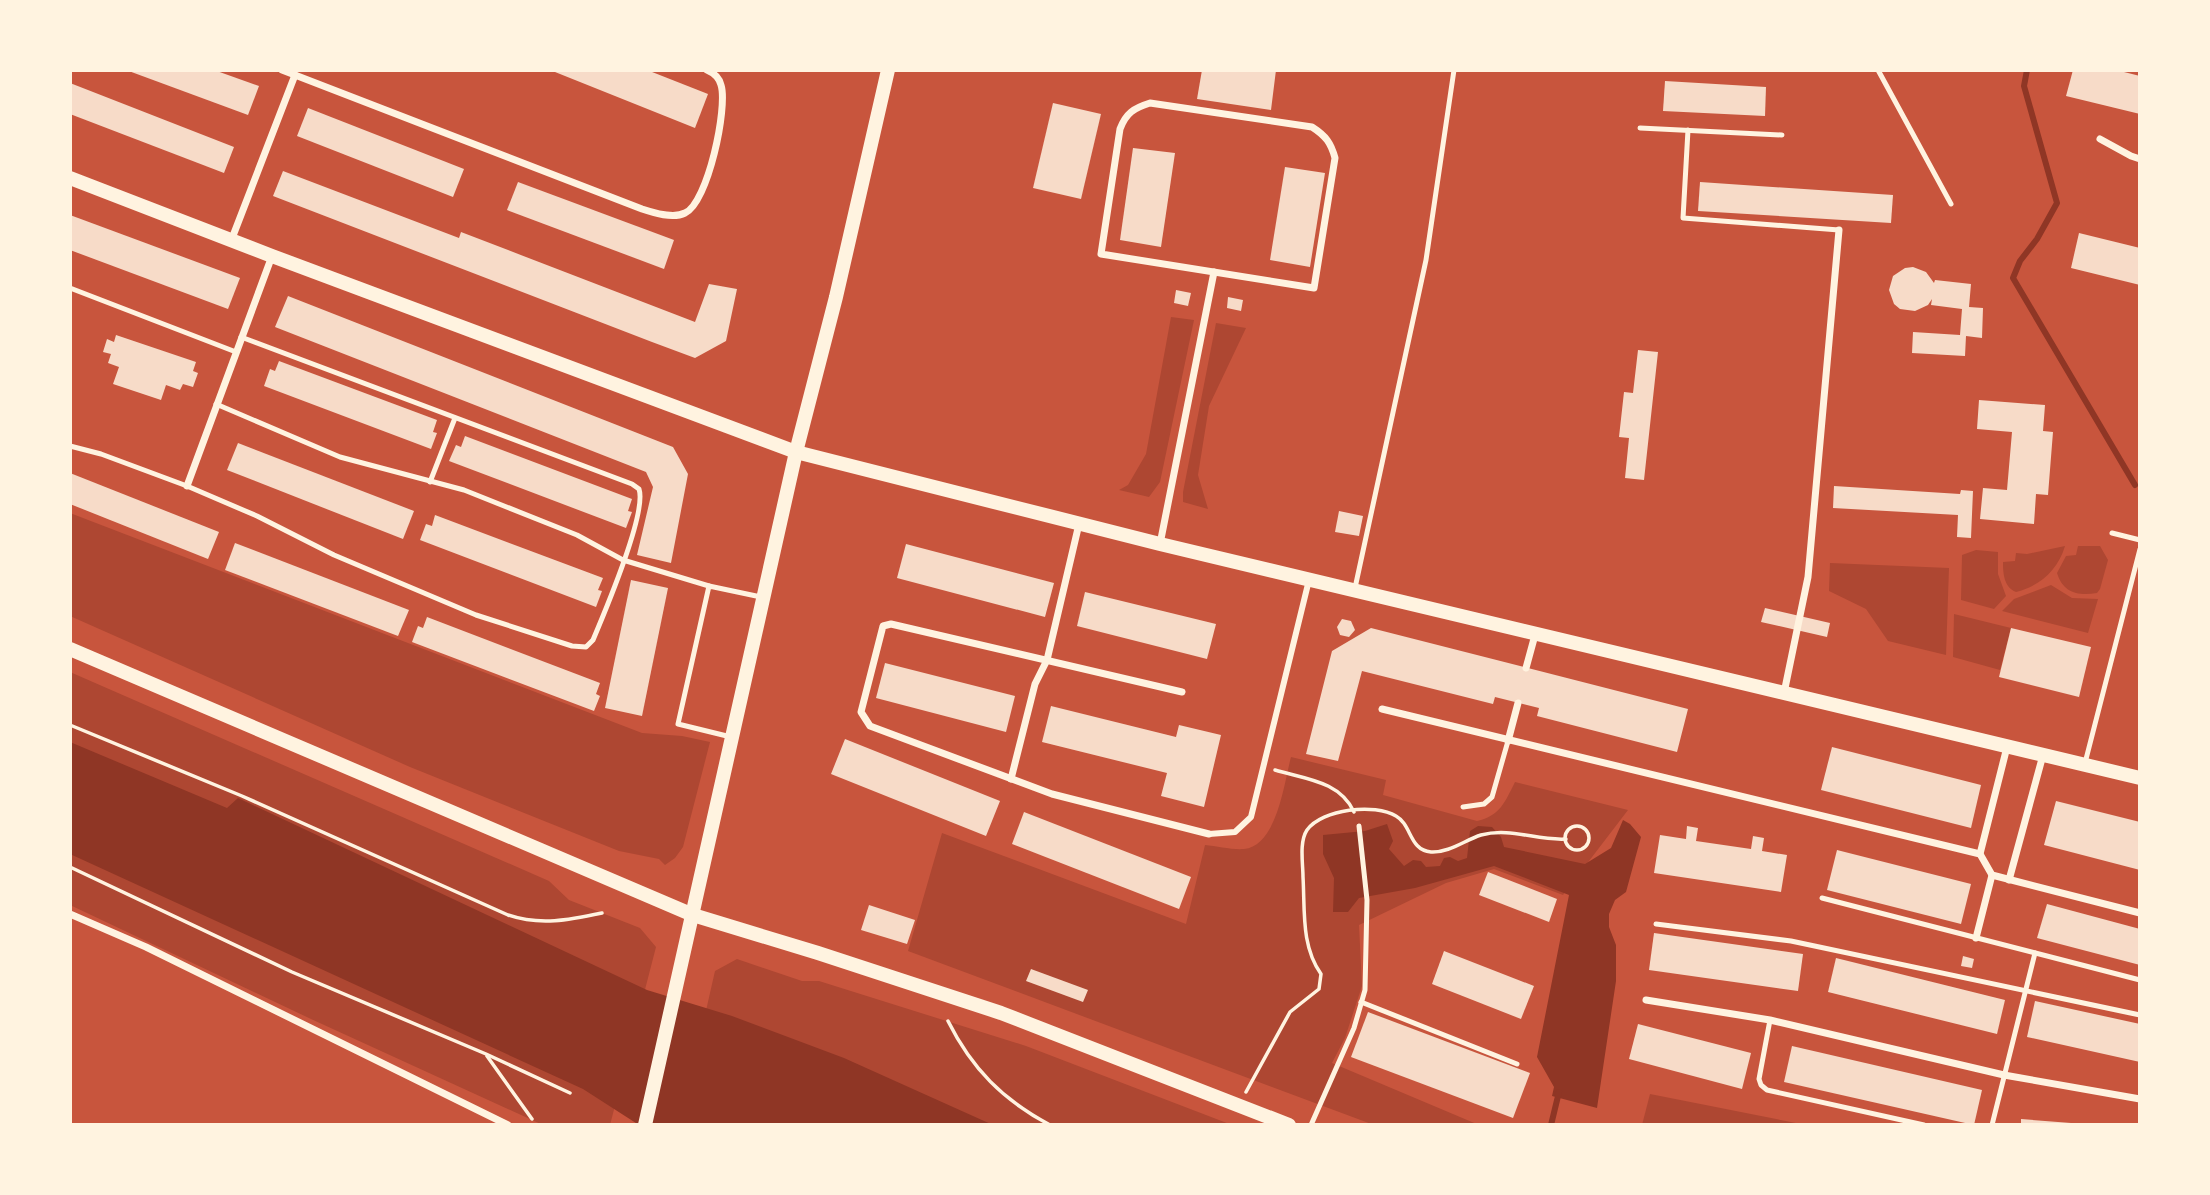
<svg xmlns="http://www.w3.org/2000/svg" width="2210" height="1195" font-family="'Public Sans',sans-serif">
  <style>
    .green { fill: #ae4732 }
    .water { fill: #8f3625 }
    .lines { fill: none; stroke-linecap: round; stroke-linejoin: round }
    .stream { stroke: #8f3625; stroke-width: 6 }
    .building { fill: #f7dbc8 }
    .path { stroke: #fff3e0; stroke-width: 3.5 }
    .service { stroke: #fff3e0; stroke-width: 5 }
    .pedestrian { stroke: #fff3e0; stroke-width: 6 }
    .minor { stroke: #fff3e0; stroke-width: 7 }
    .secondary { stroke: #fff3e0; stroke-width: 14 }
  </style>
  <rect width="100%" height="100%" fill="#c8553d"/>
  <!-- green -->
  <g class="green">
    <path d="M1171,317L1194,320L1160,482L1149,497L1119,490L1128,485L1146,454Z"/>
    <path d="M1216,323L1246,328L1209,406L1198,475L1208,509L1183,502V492Z"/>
    <path d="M70,513L642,733L682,736L710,742L683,847L675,858L665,865L659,859L619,851L410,767L70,616Z"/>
    <path d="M2065,546C2058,570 2040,586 2016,592C2004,587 2003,574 2003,562L2015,561L2016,553L2027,554Z"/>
    <path d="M2078,546H2100L2108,560L2100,589L2097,593C2078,596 2063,593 2057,573L2066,556L2076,555Z"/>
    <path d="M1976,550L1998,552V574L2006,596L1994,609L1961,600L1962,555Z"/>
    <path d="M1830,563L1949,568L1946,655L1888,641L1866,609L1829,591Z"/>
    <path d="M2051,585L2072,598L2098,599L2088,633L2002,611L2014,599Z"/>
    <path d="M1954,614L2011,628L2000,670L1953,657Z"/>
    <path d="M70,672L549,881L569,900L640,928L656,947L610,1125H543L311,1019L70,905Z"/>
    <path d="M1291,757L1386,780L1383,795L1477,821C1500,816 1505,802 1515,782L1628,810L1563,895L1494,869L1446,883L1359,925L1362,986L1345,1038L1332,1063L1479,1125H1374L908,951L942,833L1186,924L1205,845C1217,846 1232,850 1244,849C1277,846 1284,783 1291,757Z"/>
    <path d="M737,959L802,981H819L1026,1046L1232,1125H680L715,971Z"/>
    <path d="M1650,1094L1806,1125H1642Z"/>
  </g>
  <!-- water -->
  <g class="water">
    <path d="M70,742L227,808L238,798L647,990L732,1016L844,1058L993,1125H639L583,1089L70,854Z"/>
    <path d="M1623,820L1630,824L1641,837L1626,892L1615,900L1609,914V927L1616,945V981L1597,1108L1552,1096L1554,1087L1537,1057L1569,895L1494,866L1415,888L1359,898L1348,912H1333L1334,878L1323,854V835L1365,831L1387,824L1393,841L1389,849L1404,866L1413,860L1421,861L1426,867L1440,866L1444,858L1450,857L1458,861L1467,858L1470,831L1478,826L1492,827L1501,837L1504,847L1585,864L1611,848Z"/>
  </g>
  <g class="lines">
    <!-- stream -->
    <g class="stream">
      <path d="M2027,70L2024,86L2057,203L2037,239L2020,261L2013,278L2135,485"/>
      <path d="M1551,1125L1559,1092"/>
    </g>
  </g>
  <!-- building -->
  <g class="building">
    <path d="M126,70H214L259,86L248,115Z"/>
    <path d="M550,70H647L708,94L695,128Z"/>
    <path d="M1202,70H1276L1271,110L1197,99Z"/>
    <path d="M2073,70H2116L2140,76V114L2066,96Z"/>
    <path d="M1665,81L1766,87L1765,116L1663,111Z"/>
    <path d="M70,83L234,147L224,173L70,114Z"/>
    <path d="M1053,103L1101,114L1081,199L1033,188Z"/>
    <path d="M308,108L464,169L453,197L297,136Z"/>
    <path d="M1133,148L1175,153L1161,247L1120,240Z"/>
    <path d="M1285,167L1325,173L1310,267L1270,260Z"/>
    <path d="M283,171L459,238L461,232L695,322L709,284L737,289L726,341L695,358L652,342L273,196Z"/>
    <path d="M518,182L674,240L664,269L507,210Z"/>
    <path d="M1700,182L1893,195L1891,223L1698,211Z"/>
    <path d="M70,215L240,278L228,309L70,250Z"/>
    <path d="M2079,233L2140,248V285L2071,268Z"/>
    <path d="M1913,267L1926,272L1934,283L1935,280L1971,284L1969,307L1983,308L1982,338L1966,336L1965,356L1912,353L1913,332L1960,335L1962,309L1931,305L1932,299L1928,305L1915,311L1900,309L1894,304L1889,290L1893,276L1905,268Z"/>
    <path d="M1176,290L1191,293L1188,306L1174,303Z"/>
    <path d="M288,296L673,447L688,474L671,563L637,555L653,487L646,472L275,327Z"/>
    <path d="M1228,297L1243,300L1241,311L1227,308Z"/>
    <path d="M116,335L196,362L193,371L198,373L193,387L183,384L180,390L166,385L161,400L113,384L119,367L108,363L111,354L103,352L107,339L114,342Z"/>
    <path d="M1638,350L1658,352L1644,480L1625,478L1629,438L1619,437L1624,392L1633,393Z"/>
    <path d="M279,361L437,420L433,432L437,433L431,449L264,386L270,369L275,371Z"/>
    <path d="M1979,400L2045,405L2043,431L2053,432L2048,495L2036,494L2034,524L1980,519L1983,488L2007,490L2012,432L1977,429Z"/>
    <path d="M465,436L632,499L628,511L632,512L626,528L449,461L456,445L461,447Z"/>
    <path d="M238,443L414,511L403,539L227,470Z"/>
    <path d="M70,473L219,532L208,559L70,504Z"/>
    <path d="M1834,486L1960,494L1961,490L1973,491L1971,538L1957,537L1958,515L1833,508Z"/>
    <path d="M1339,511L1363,516L1359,536L1335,532Z"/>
    <path d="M435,515L603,578L598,590L602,591L596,607L420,540L426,524L432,526Z"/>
    <path d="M235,543L409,610L398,636L225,570Z"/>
    <path d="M906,544L1054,583L1045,617L897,578Z"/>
    <path d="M631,580L668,588L642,716L605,708Z"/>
    <path d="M1085,592L1216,624L1207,659L1077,626Z"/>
    <path d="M1765,608L1830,623L1827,637L1761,622Z"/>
    <path d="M427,617L600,683L596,694L600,696L594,711L412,642L418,626L423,628Z"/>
    <path d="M1342,619L1351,621L1355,630L1349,637L1340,635L1337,627Z"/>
    <path d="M1371,628L1688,709L1677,752L1537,716L1539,708L1495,697L1493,704L1362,671L1338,761L1306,754L1332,651Z"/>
    <path d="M2011,628L2091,647L2079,697L1999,677Z"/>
    <path d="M885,663L1015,696L1006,732L876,698Z"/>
    <path d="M1051,706L1176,737L1179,725L1221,735L1204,807L1161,796L1167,773L1042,742Z"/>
    <path d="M845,739L1000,801L986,836L831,774Z"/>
    <path d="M1832,747L1981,785L1971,828L1821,790Z"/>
    <path d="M2056,801L2140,822V870L2044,845Z"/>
    <path d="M1024,812L1191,877L1179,909L1012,844Z"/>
    <path d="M1687,826L1698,828L1696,841L1751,849L1753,836L1764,838L1762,851L1787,855L1781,892L1654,873L1660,835L1686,839Z"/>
    <path d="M1837,850L1971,884L1961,924L1827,890Z"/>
    <path d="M1488,872L1557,899L1549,922L1479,895Z"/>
    <path d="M2047,904L2140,929V965L2037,938Z"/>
    <path d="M869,905L915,920L907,944L861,930Z"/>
    <path d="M1654,933L1803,954L1798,991L1649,970Z"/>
    <path d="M1444,951L1534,986L1521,1019L1432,984Z"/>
    <path d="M1963,956L1974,959L1972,968L1961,966Z"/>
    <path d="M1836,958L2005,1000L1997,1034L1828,992Z"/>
    <path d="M1031,969L1088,990L1083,1002L1026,981Z"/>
    <path d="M2035,1001L2140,1024V1062L2027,1037Z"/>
    <path d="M1368,1012L1530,1073L1513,1118L1351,1057Z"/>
    <path d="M1638,1024L1751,1053L1742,1089L1629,1059Z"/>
    <path d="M1792,1046L1982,1090L1974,1125L1784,1082Z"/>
    <path d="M2021,1119L2071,1123V1125H2021Z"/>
  </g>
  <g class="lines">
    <!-- path -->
    <g class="path">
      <path d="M70,725L242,796L508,915C540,926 569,920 602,913"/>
      <path d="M1275,770C1305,779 1340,781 1354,812"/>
      <circle cx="1577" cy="838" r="12"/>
      <path d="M70,867L292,972L486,1054L570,1093"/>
      <path d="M948,1021C972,1069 1003,1100 1050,1125"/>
      <path d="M487,1056L532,1119"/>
      <path d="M1246,1092L1290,1012L1319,989L1321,974C1301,946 1305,911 1303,877C1303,864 1299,842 1307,830C1322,809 1375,803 1396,816C1412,825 1409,850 1431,852C1449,853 1465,840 1481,835C1511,827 1537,841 1566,839"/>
    </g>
    <!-- service -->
    <g class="service">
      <path d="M1878,70L1951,204"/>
      <path d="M1640,128L1782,135"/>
      <path d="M1688,130L1683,218L1839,230"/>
      <path d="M70,288L236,352"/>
      <path d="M216,404L340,457L464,490L577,535L623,560L709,586"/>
      <path d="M70,446L101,454L187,486L257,516L334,555L476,615L572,646L586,647L593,640C604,614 647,512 639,489L632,484L241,337"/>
      <path d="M430,482L455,418"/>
      <path d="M2112,533L2140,540"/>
      <path d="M1355,588L1426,260L1454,70"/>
      <path d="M731,737L678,724L709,586L761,597"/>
      <path d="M2085,763L2140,549"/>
      <path d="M1463,807L1484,804L1492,797L1508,741"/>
      <path d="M1822,898L2140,980"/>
      <path d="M1656,924L1791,941L2140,1015"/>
      <path d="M1361,1002L1517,1064"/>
      <path d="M1770,1020L1759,1079L1761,1085L1767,1090L1924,1125"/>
      <path d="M1311,1125L1354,1028L1365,990L1367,900L1359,826"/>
      <path d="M1992,1125L2035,953"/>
    </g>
    <!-- pedestrian -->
    <path class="pedestrian" d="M1209,834L1235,832L1251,817L1309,580"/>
    <!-- minor -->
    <g class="minor">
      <path d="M282,70L642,209C654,213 673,219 685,213C708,203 728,107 721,85C719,77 714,73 707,70"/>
      <path d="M1150,103L1312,127C1326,136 1331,143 1335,158L1314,288L1101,254L1120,129C1126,113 1134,108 1150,103Z"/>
      <path d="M2100,139L2131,156L2140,159"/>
      <path d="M231,241L295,75"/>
      <path d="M187,486L272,256"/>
      <path d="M1160,544L1214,272"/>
      <path d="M1526,668L1535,635"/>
      <path d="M1182,692L891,624L883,626L861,712L870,726L1052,794L1209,834"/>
      <path d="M1784,693L1808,577L1839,230"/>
      <path d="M1382,709L1980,854L1992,875L2140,913"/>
      <path d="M1508,741L1518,703"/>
      <path d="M1011,779L1035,684L1047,660L1079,524"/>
      <path d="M1980,854L2007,747"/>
      <path d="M2009,880L2043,755"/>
      <path d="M70,914L146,947L508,1125"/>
      <path d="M1976,938L1992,875"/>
      <path d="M1646,1000L1770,1020L2004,1075L2140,1099"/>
    </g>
    <!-- secondary -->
    <g class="secondary">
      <path d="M70,178L272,256L796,452L1160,544L2140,778"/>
      <path d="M70,649L693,915L818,953L1001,1013L1289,1125"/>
      <path d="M645,1125L796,452L836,297L888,70"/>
    </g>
  </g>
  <!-- border -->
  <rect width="2210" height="1195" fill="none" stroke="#fff3e0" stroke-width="144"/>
</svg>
